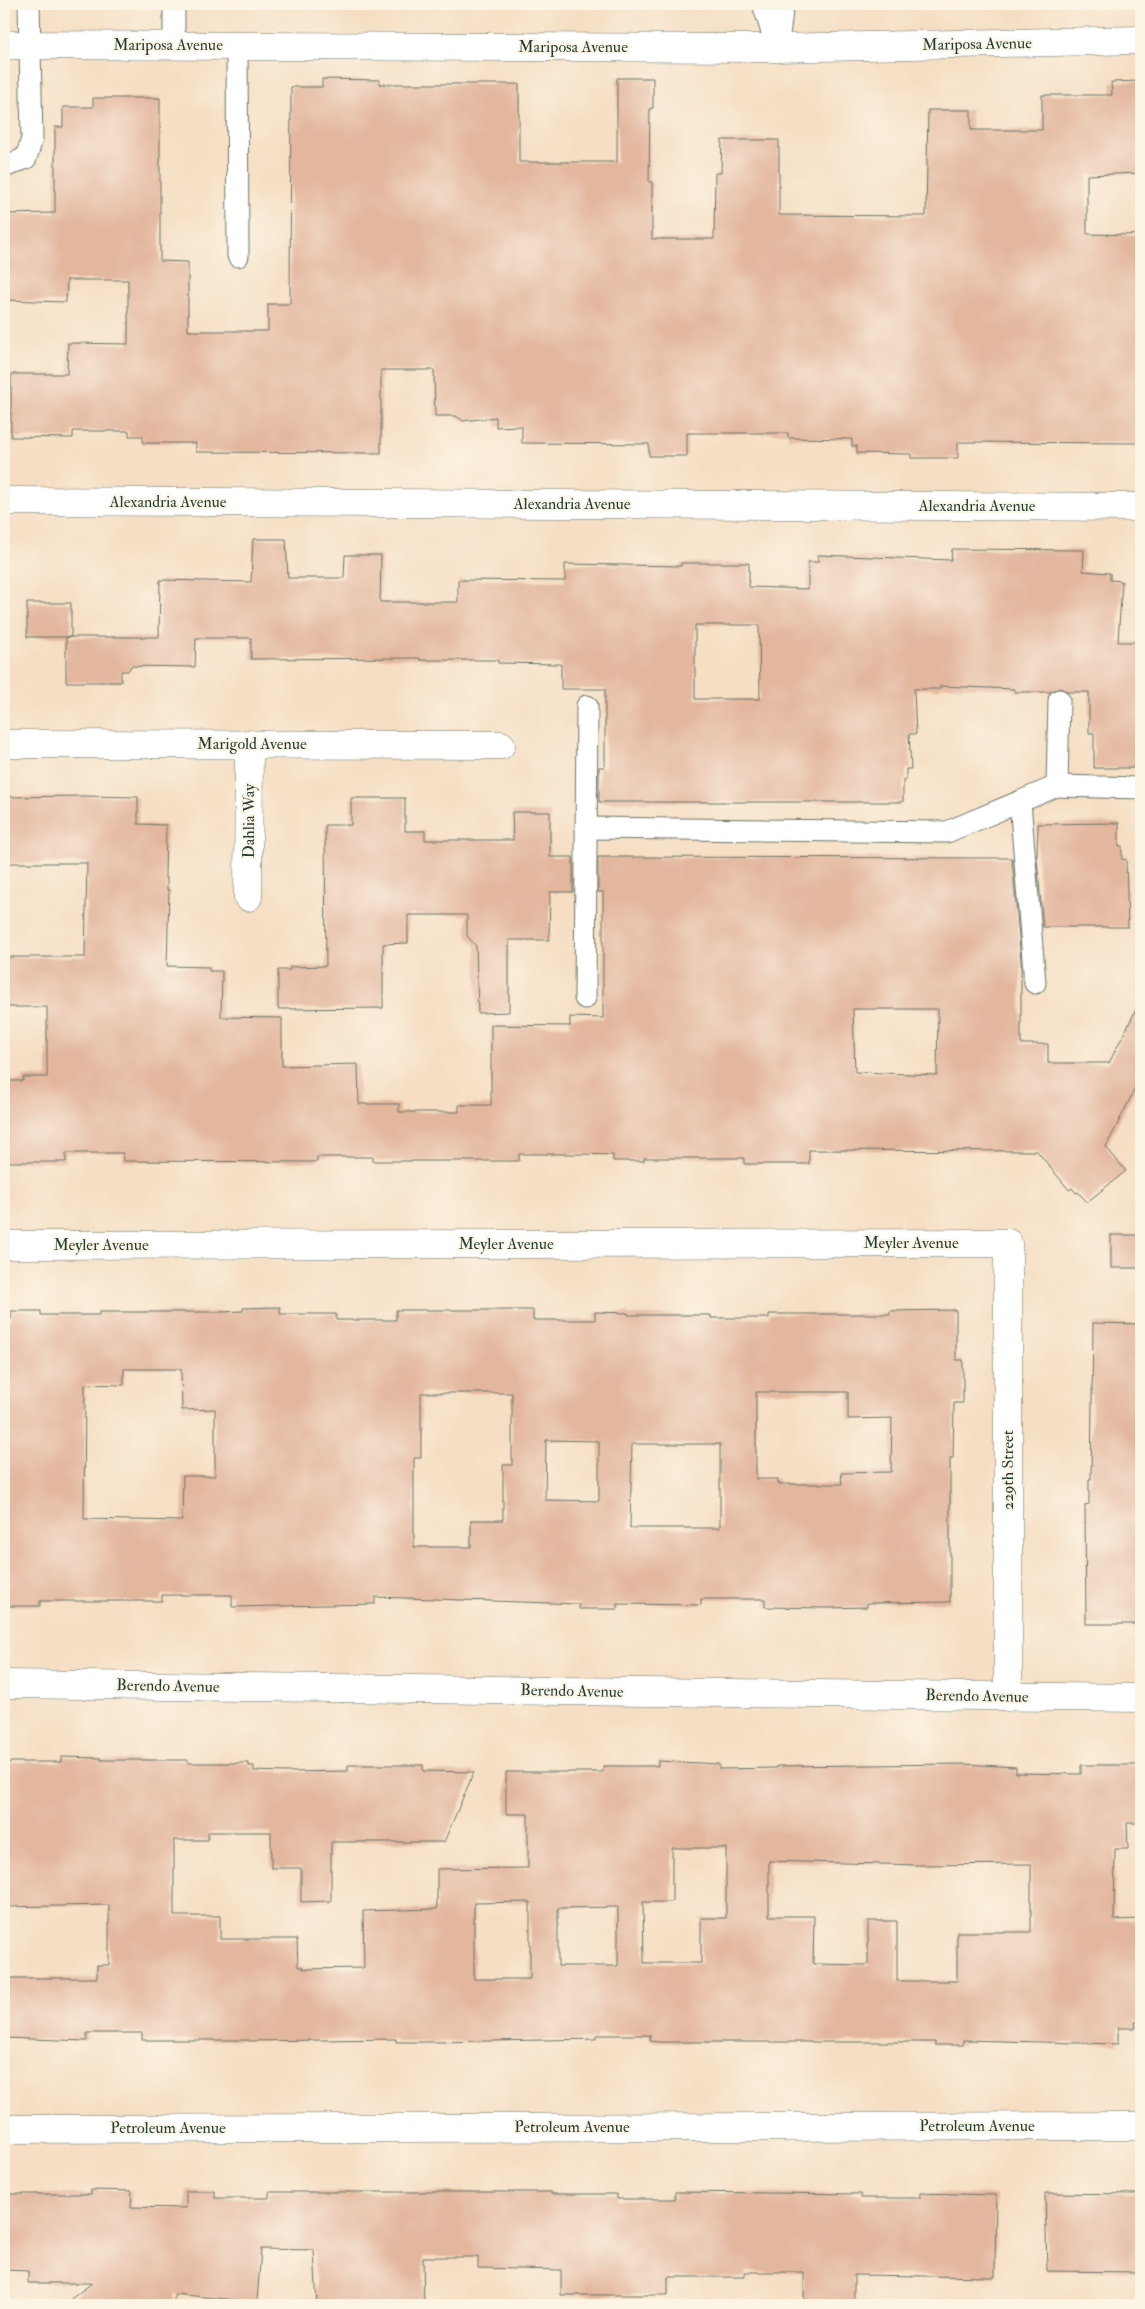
<svg xmlns="http://www.w3.org/2000/svg" width="1145" height="2309" font-family="'IM FELL Double Pica',serif">
  <style>
    .building { fill: #e3b69e; fill-rule: evenodd }
    .lines { fill: none; stroke-linecap: round; stroke-linejoin: round }
    .lane-casing { stroke: #6a7566; stroke-width: 23 }
    .street-casing { stroke: #6a7566; stroke-width: 29 }
    .lane { stroke: #fff; stroke-width: 21 }
    .street { stroke: #fff; stroke-width: 28 }
    .labels { text-anchor: middle; dominant-baseline: central; stroke-width: 4; stroke-linejoin: round; paint-order: stroke }
    .street-label { font-size: 16px; fill: #1f3d34; stroke: #fcf5e5 }
  </style>
  <rect width="100%" height="100%" fill="#fcf5e5"/>
  <filter id="ink" filterUnits="userSpaceOnUse"><feTurbulence type="fractalNoise" baseFrequency=".02" numOctaves="2"/><feDisplacementMap in="SourceGraphic" scale="10" xChannelSelector="R" yChannelSelector="G"/><feConvolveMatrix kernelMatrix="1 2 1 2 8 2 1 2 1" color-interpolation-filters="sRGB"/></filter>
  <filter id="wash" filterUnits="userSpaceOnUse"><feTurbulence type="fractalNoise" baseFrequency=".0096" numOctaves="4" result="noise"/><feDisplacementMap in="SourceGraphic" scale="20" xChannelSelector="R" yChannelSelector="G"/><feGaussianBlur stdDeviation="1.12" result="paint"/><feColorMatrix in="noise" values="0 0 0 0 0 0 0 0 0 0 0 0 0 0 0 0 0 1.4 0 .05"/><feComposite in="paint" operator="in"/></filter>
  <g filter="url(#wash)">
    <rect width="100%" height="100%" fill="#f5dec3"/>
    <g id="blocks">
      <!-- building -->
      <g class="building">
        <path d="M617,78H653V108H650L649,182H652V239H714L715,173H721L722,140H779V215L926,216L928,110H971V130H1042V95H1112L1111,82L1141,81V173L1087,175V234L1141,235V443L958,442V458H911V454L857,453V446H852V439L788,438V433H687V456H649V444L522,443V426L496,427V417L463,421L456,416H435L434,370H381V453L196,452V443H143V436H129V431H73V438L11,437V374H67L68,343L128,344V280H67L66,302L4,300V214L55,213V127H63V107H93V98H160V261L188,262V331H268V304H290L291,87H322V79L380,80V84H519V162H617Z"/>
        <path d="M253,539H286L288,578H344L345,555H381L380,602H458V580L565,581V564L681,566V563H749V587L808,589V562H818V555L951,560L952,549L1084,550L1083,571L1110,573V580L1122,581L1118,642H1141V768H1094V733H1089V692H1069L1060,688L1050,692H1014V689L940,686V689H914L916,734H909L911,769H906V780H903V802H599V767H605V689H561V664L498,663V660H420V658L251,659V638H196L195,667L131,666L128,671H121V682H66V637H159L160,580L251,582ZM695,625H759L760,699H695Z"/>
        <rect x="27" y="603" width="44" height="34"/>
        <path d="M84,796L138,797V824L166,825L165,878H167V890H169L167,966L209,967V971H222L221,1017L282,1018V1066L358,1064L359,1104H399V1112H459V1105H491V1025L570,1026V1017L603,1018V892H598V857L1012,858L1021,961V1044H1048V1063H1109L1141,1000V1077L1106,1147L1126,1171L1087,1202L1078,1192L1076,1193L1072,1188L1069,1190L1037,1151L809,1150V1164H744V1158H644V1161H613V1155L582,1154H519V1161H373V1157H317V1162L123,1161V1153H66V1162H4V1081H23V1077H47V1007H4V957H85L87,863H4V797ZM853,1009H938L937,1075L855,1072Z"/>
        <path d="M351,798H405V831H425V840H513L512,812H550V857H573V892H550L549,940H509V1012L478,1013L476,946L467,936V915H408V943L383,944V1008L278,1009V970H290V967L326,966L325,825H351Z"/>
        <path d="M1119,823V846H1122V860L1126,859L1128,927H1043L1037,858L1038,824Z"/>
        <rect x="1111" y="1235" width="30" height="33"/>
        <path d="M280,1307V1314H336V1320H396V1310H533V1320H595V1312L628,1313V1315H711V1318H769V1314H890V1311L956,1310V1360H963V1403H954L953,1458H950V1602L867,1603V1607L828,1608L765,1607V1599H701V1605L617,1604V1609H579V1604L375,1597V1604L232,1607V1595H162V1601H40V1606H4V1319H11V1311H41V1315H99V1312H221L243,1311V1308ZM124,1369H181L182,1410L215,1409V1476H183L182,1521L84,1519L85,1384L124,1385ZM756,1392H848V1419L892,1418L891,1472L841,1473L842,1484H778V1479H756ZM421,1393H512V1465H503V1520H471V1547H414V1458H421ZM546,1440L599,1441V1501L545,1500ZM632,1444H720V1528H630Z"/>
        <path d="M1093,1323L1141,1324V1420H1139L1141,1624H1086L1085,1505L1089,1504V1479H1091Z"/>
        <path d="M61,1757L101,1758V1760H188V1763H249V1766H254V1771L285,1772L348,1771V1765H423V1771L474,1772L444,1842H331V1901L301,1902V1868H271V1832H208V1840H174V1916H220V1939H297L298,1967H303V1969L364,1968L363,1911L437,1909V1869L528,1868V1814H506V1772H603V1766H658V1761L719,1764V1769L777,1768V1766L964,1764L1016,1767V1773L1081,1774V1765H1141V1823H1127L1128,1849H1115L1114,1920L1141,1919V2022H1135L1136,2028H1118V2044L963,2040V2045H935V2042H658L650,2041V2035H596V2039L436,2042H396V2039L249,2041V2040H142V2033H87V2041L4,2038V1978H97V1965H109V1905L4,1907V1762H61ZM672,1848H726V1918H701V1963H644L643,1902H672ZM769,1861L919,1865L1031,1864V1932H957V1981H897V1921H868V1965L813,1964L814,1916H769ZM530,1902V1979H474V1903ZM618,1907V1966H558V1908Z"/>
        <path d="M91,2190L132,2191L131,2207L186,2208V2191H215V2198H269V2192H551V2194H617V2199H675V2192L861,2194V2198H920V2193L996,2195L995,2277L854,2275V2305H804V2272H745V2277H668V2295H561V2270L478,2268V2257H423L424,2305H317L314,2250L261,2249L257,2302L174,2294V2305H63L92,2283H28V2271L4,2270V2194H91Z"/>
        <path d="M1045,2193L1141,2194V2272L1047,2271Z"/>
      </g>
    </g>
  </g>
  <g filter="url(#ink)">
    <use href="#blocks" fill-opacity="0" stroke="#6a7566" stroke-width="1"/>
    <g class="lines">
      <defs>
        <g id="lane">
          <path d="M174,4V45"/>
          <path d="M763,4L777,48"/>
          <path d="M778,43L783,4"/>
          <path d="M237,46L238,256"/>
          <path d="M4,167L26,158L32,139L29,4"/>
          <path d="M1057,786L1059,700"/>
          <path d="M1020,802L1035,983"/>
          <path d="M586,828L947,832L1057,786L1141,788"/>
          <path d="M585,998L587,706"/>
        </g>
        <g id="street">
          <path d="M4,45L777,48L1141,40"/>
          <path d="M4,501L1141,507"/>
          <path d="M4,744L501,745"/>
          <path d="M248,897L249,744"/>
          <path d="M4,1245L1008,1243V1697"/>
          <path d="M4,1684L1141,1698"/>
          <path d="M4,2129L1141,2126"/>
        </g>
      </defs>
      <!-- lane casing -->
      <use href="#lane" class="lane-casing"/>
      <!-- street casing -->
      <use href="#street" class="street-casing"/>
      <!-- lane -->
      <use href="#lane" class="lane"/>
      <!-- street -->
      <use href="#street" class="street"/>
    </g>
  </g>
  <g class="labels">
    <!-- street labels -->
    <g class="street-label">
      <text transform="translate(977 44) rotate(-1)">Mariposa Avenue</text>
      <text x="168" y="45">Mariposa Avenue</text>
      <text x="573" y="47">Mariposa Avenue</text>
      <text x="168" y="502">Alexandria Avenue</text>
      <text x="572" y="504">Alexandria Avenue</text>
      <text x="977" y="506">Alexandria Avenue</text>
      <text x="252" y="744">Marigold Avenue</text>
      <text transform="translate(249 821) rotate(-90)">Dahlia Way</text>
      <text x="911" y="1243">Meyler Avenue</text>
      <text x="506" y="1244">Meyler Avenue</text>
      <text x="101" y="1245">Meyler Avenue</text>
      <text transform="translate(1008 1470) rotate(-90)">229th Street</text>
      <text transform="translate(168 1686) rotate(1)">Berendo Avenue</text>
      <text transform="translate(572 1691) rotate(1)">Berendo Avenue</text>
      <text transform="translate(977 1696) rotate(1)">Berendo Avenue</text>
      <text x="977" y="2126">Petroleum Avenue</text>
      <text x="572" y="2127">Petroleum Avenue</text>
      <text x="168" y="2128">Petroleum Avenue</text>
    </g>
  </g>
  <!-- margin -->
  <rect width="1145" height="2309" fill="none" stroke="#fcf5e5" stroke-width="20"/>
</svg>
